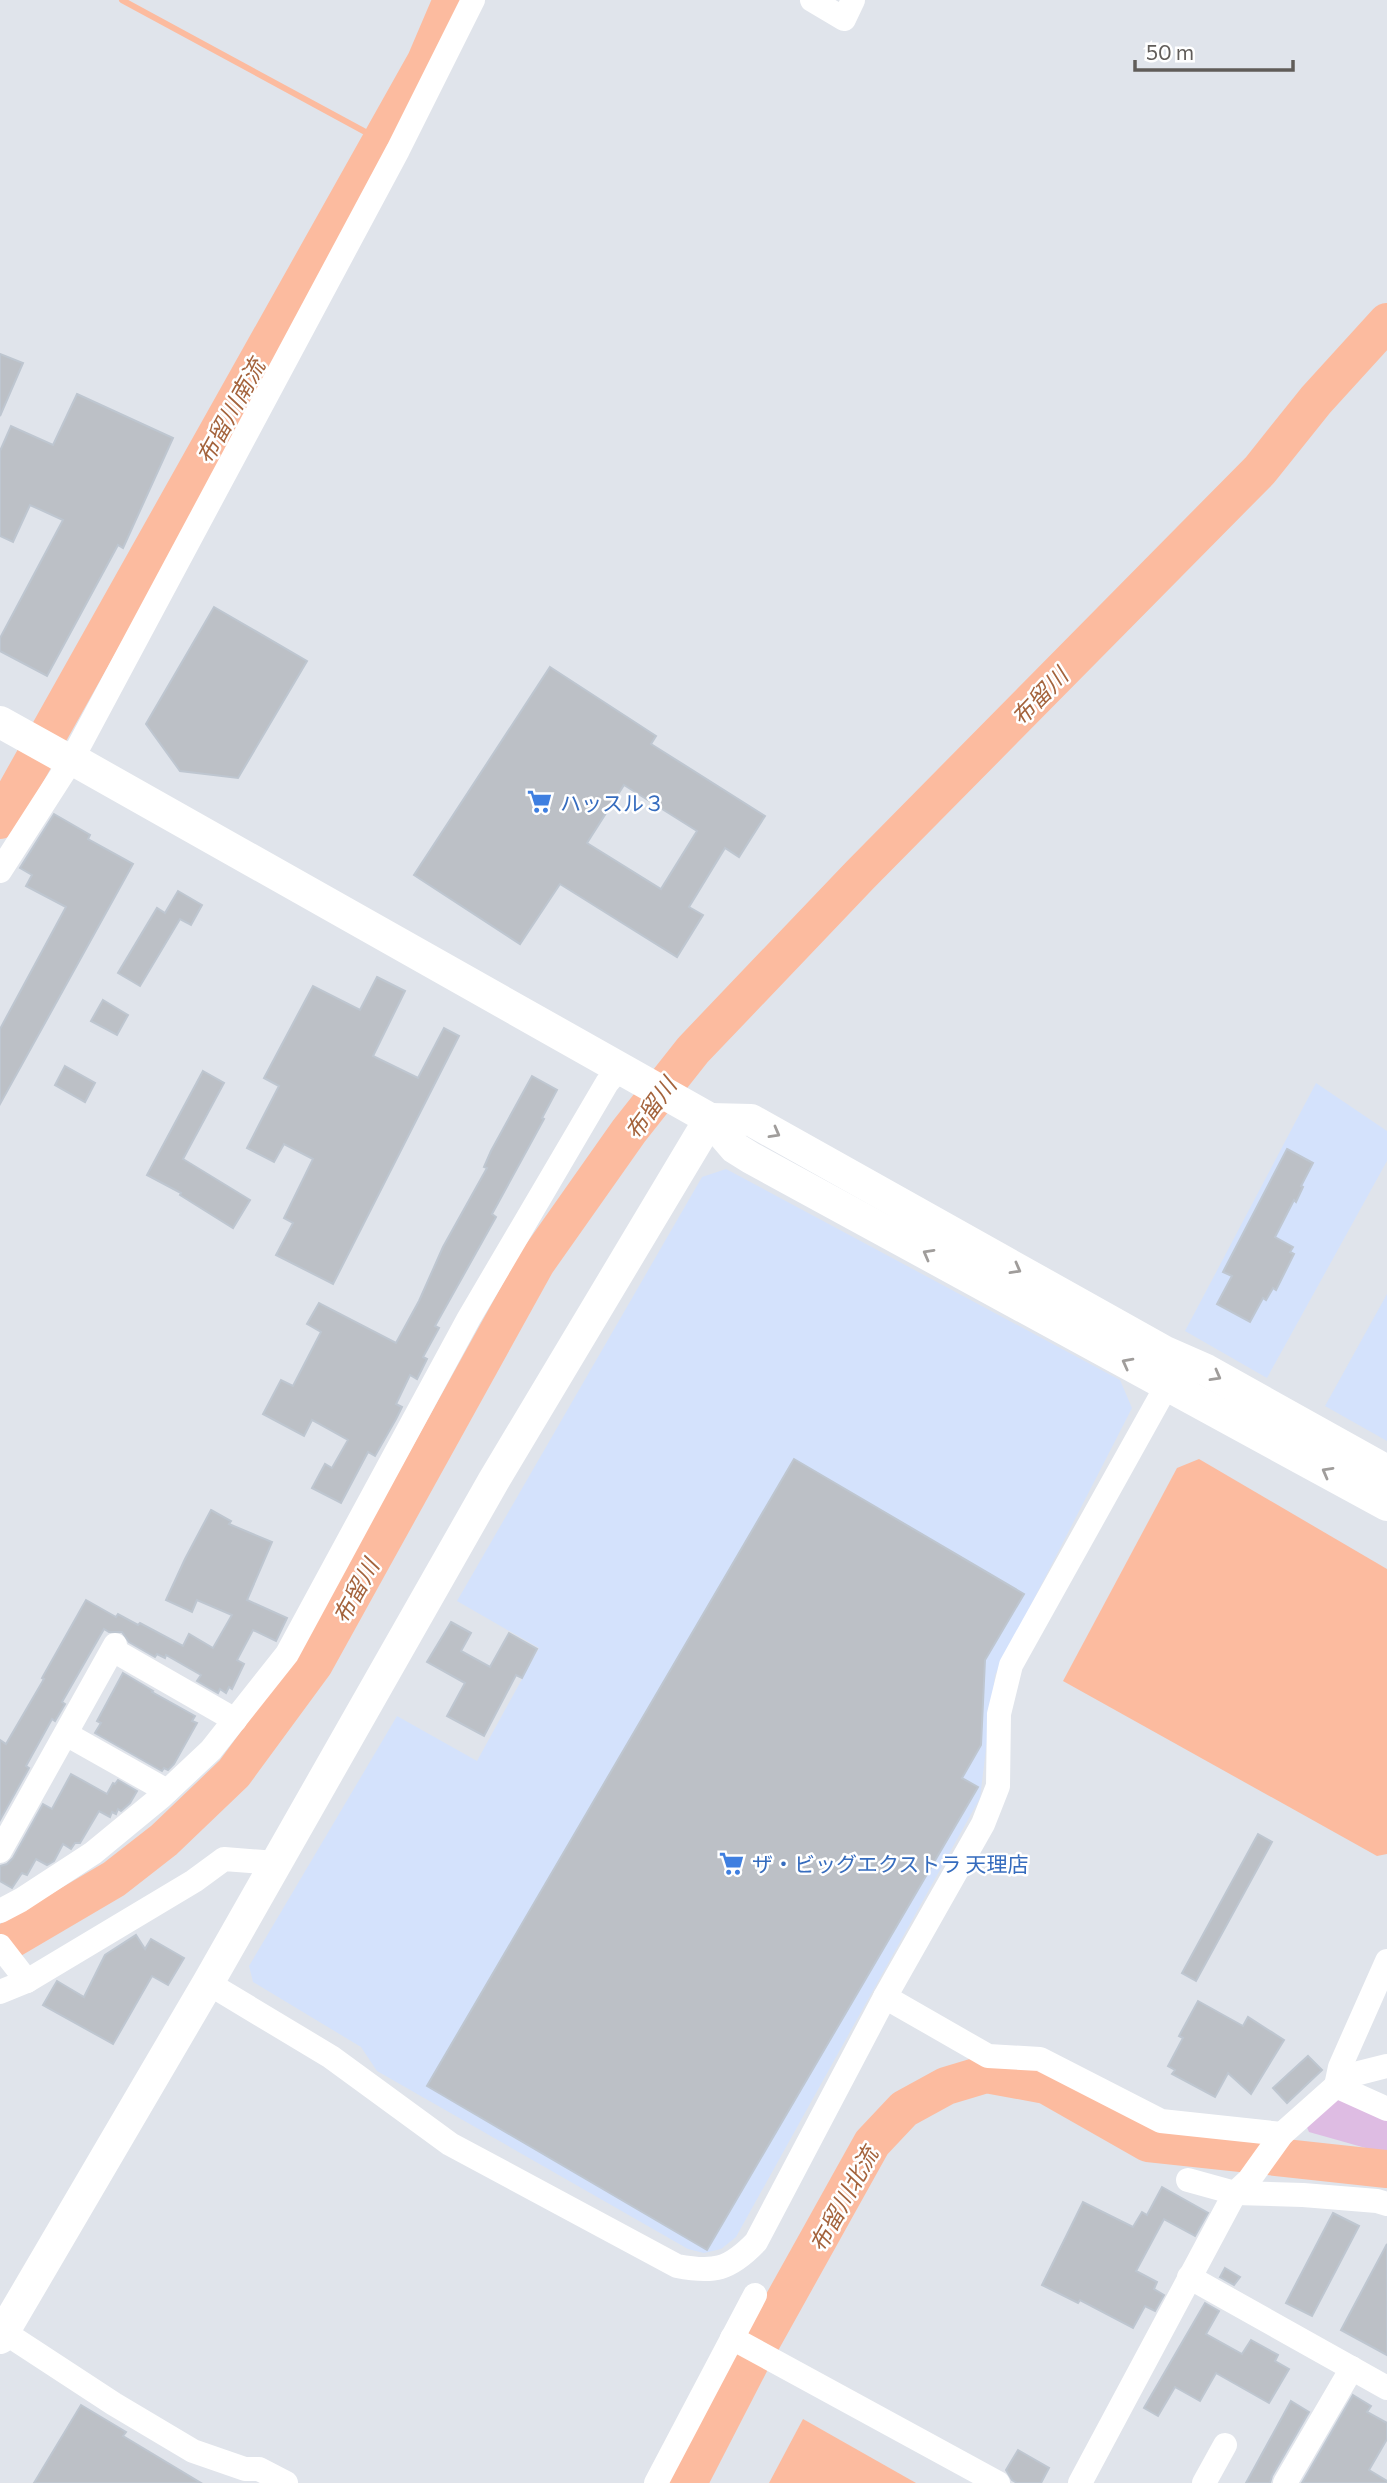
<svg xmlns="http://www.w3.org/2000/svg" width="1387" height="2483" font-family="Commissioner,'Noto Sans JP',sans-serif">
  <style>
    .commercial { fill: #d4e2fc }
    .green { fill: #debce3 }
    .water { fill: #fcbb9f }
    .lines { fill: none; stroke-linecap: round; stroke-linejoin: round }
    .stream { stroke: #fcbb9f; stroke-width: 6 }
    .river { stroke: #fcbb9f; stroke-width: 38 }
    .building { fill: #bcc0c6; stroke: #bec6d0; stroke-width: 2; fill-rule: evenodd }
    .minor { stroke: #fff; stroke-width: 24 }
    .tertiary { stroke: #fff; stroke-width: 32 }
    .oneway { stroke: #a09d9b }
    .labels { text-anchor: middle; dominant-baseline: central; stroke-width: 5; stroke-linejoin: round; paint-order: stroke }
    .shop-label { font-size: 21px; fill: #366cbe; stroke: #fff; text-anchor: start }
    .water-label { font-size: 23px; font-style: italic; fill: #a4633c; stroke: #fff }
  </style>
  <rect width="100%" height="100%" fill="#e0e4eb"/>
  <!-- commercial -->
  <g class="commercial">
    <path d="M1316,1083L1387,1131V1161L1267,1378L1185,1331Z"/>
    <path d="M726,1169L1120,1380L1132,1408L995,1675L980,1798L736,2237L721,2249L704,2253L688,2249L377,2071L361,2047L253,1982L249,1966L397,1716L477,1761L539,1648L457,1601L702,1177Z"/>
    <path d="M1387,1294V1441L1325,1406Z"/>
  </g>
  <!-- green -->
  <path class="green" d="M1340,2097L1387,2120V2154L1309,2132L1306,2125Z"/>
  <!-- water -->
  <g class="water">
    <path d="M1199,1459L1387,1569V1854L1377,1856L1063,1681L1177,1468Z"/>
    <path d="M803,2419L916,2483H769Z"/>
  </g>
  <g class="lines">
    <!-- stream -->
    <path class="stream" d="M122,0L382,141"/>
    <!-- river -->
    <g class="river">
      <path d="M0,820L426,61L452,0"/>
      <path d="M0,1946L114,1879L164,1840L234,1773L314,1664L536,1263L629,1131L693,1050L860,875L1260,470L1316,400L1387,322"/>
      <path d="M688,2483L755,2353L872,2143L904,2109L946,2086L986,2074L1046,2085L1148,2143L1387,2169"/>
    </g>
  </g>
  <!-- building -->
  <g class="building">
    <path d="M0,354L23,363L0,416Z"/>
    <path d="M77,394L173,438L123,548L118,545L47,676L0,651V638L63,520L30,505L13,542L0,536V451L11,426L53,445Z"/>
    <path d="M214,607L307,661L238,778L180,771L146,724Z"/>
    <path d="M550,667L656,736L651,744L765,816L739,857L725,848L689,907L703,915L677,957L560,884L520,944L414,875ZM624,785L697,831L661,889L587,843Z"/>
    <path d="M54,814L90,835L88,839L133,864L0,1104V1029L66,907L26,886L32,875L20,868Z"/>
    <path d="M178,891L202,905L191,925L180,919L140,986L118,973L157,908L165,913Z"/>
    <path d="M377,977L405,991L373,1056L418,1078L444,1028L459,1036L333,1284L276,1255L293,1223L284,1218L313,1159L284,1144L274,1162L247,1148L279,1086L264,1078L313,986L360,1010Z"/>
    <path d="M103,1000L128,1015L117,1035L91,1021Z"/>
    <path d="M65,1066L95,1083L85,1102L55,1085Z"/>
    <path d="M203,1071L224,1083L183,1159L250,1200L233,1228L180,1195L181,1193L147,1175Z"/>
    <path d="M532,1076L557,1090L542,1118L544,1119L492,1214L496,1217L435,1326L439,1328L423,1357L427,1359L417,1379L410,1375L396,1404L402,1407L396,1419L375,1456L368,1452L341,1503L312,1488L325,1464L332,1468L348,1440L312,1420L304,1436L263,1414L281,1380L293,1386L321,1332L307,1324L319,1303L396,1343L419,1301L443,1247L487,1168L484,1167L491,1151Z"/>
    <path d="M1287,1149L1313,1163L1301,1186L1303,1187L1296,1202L1294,1200L1275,1237L1293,1247L1290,1252L1294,1254L1276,1290L1273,1288L1266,1300L1263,1298L1250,1322L1217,1304L1232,1276L1223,1272Z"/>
    <path d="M794,1459L1024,1594L985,1660L981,1745L962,1778L978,1787L707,2250L427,2086Z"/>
    <path d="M211,1510L231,1521L229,1524L272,1542L247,1600L287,1618L276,1641L253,1630L237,1660L244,1664L232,1689L229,1687L226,1693L220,1689L218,1693L197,1681L201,1675L166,1655L165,1658L157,1654L155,1657L129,1642L122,1632H109L104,1629L62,1702L65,1704L55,1721L52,1719L26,1766L29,1768L0,1820V1740L6,1744L44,1679L42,1678L86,1600L116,1617L118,1614L138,1625L140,1623L183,1646L189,1634L213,1648L232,1615L197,1600L192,1612L166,1600L185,1559Z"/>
    <path d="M451,1622L471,1633L461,1651L490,1667L509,1633L537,1649L522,1678L516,1675L484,1736L447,1716L465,1683L427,1662Z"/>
    <path d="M123,1673L153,1691L152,1692L195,1716L192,1721L197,1723L174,1764L168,1770L164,1768L162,1771L95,1733L101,1723L97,1721Z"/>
    <path d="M71,1774L107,1794L113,1783L115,1784L118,1780L137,1791L130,1803L121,1811L118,1809L116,1814L112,1812L110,1817L99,1811L80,1843H75L71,1849L63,1844L54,1861L47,1865L36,1859L27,1875L22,1873L12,1888L0,1881V1866L7,1864L13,1858L43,1804L52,1809Z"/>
    <path d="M1258,1834L1272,1842L1196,1981L1182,1973Z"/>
    <path d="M136,1935L145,1949L151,1939L184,1958L168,1985L152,1976L113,2044L43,2005L57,1981L84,1997L105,1955Z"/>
    <path d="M1198,2001L1243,2026L1248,2017L1284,2040L1251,2094L1228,2073L1215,2097L1172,2074L1175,2070L1168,2066L1183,2038L1179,2036Z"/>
    <path d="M1308,2056L1322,2070L1287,2103L1273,2088Z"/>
    <path d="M1162,2187L1208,2213L1195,2236L1164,2219L1136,2271L1157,2282L1154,2289L1164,2295L1155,2311L1145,2306L1133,2328L1080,2300L1078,2303L1042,2285L1083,2202L1133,2227L1142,2212L1147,2215Z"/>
    <path d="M1333,2213L1359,2226L1312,2316L1286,2303Z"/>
    <path d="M1387,2244V2355L1341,2330Z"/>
    <path d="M1225,2268L1240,2277L1234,2285L1220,2277Z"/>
    <path d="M1205,2303L1219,2311L1206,2334L1242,2354L1251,2340L1278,2355L1275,2361L1289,2369L1269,2403L1216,2373L1200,2401L1175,2387L1158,2416L1144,2408Z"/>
    <path d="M1353,2395L1371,2406L1367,2412L1387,2423V2439L1369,2470L1387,2481V2483H1302Z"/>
    <path d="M1291,2401L1309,2412L1272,2476L1270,2483H1246Z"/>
    <path d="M81,2405L126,2432L123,2436L201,2483H34Z"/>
    <path d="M1018,2450L1049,2468L1041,2483H1017L1012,2480L1006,2470Z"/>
  </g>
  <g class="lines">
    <!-- minor -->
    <g class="minor">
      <path d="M812,0L844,19L853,0"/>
      <path d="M0,871L72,759L398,150L473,0"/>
      <path d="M113,1650L235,1720"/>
      <path d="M66,1734L167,1791"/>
      <path d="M0,1851L115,1645"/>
      <path d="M0,1911L21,1900L93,1853L161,1797L211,1750L287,1654L469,1318L607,1083L619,1069"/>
      <path d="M0,1946L27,1981"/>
      <path d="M208,1983L331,2057L450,2144L677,2266C714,2273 729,2270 756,2242L885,1997L983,1824L998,1786L999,1714L1011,1665L1176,1369"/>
      <path d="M0,1992L27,1981L194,1881L224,1859L276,1863"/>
      <path d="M885,1997L988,2056L1040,2059L1161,2121L1282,2134"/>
      <path d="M1336,2086L1340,2067L1387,1961"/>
      <path d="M1336,2086L1387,2109"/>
      <path d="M1188,2180L1235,2193L1303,2195L1377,2201L1387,2204"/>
      <path d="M1189,2277L1387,2388"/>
      <path d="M4,2332L114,2404L193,2451L245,2469H259L286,2483"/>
      <path d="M732,2338L998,2483"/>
      <path d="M656,2483L755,2295"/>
      <path d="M1080,2483L1235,2193L1249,2180L1282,2134L1336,2086L1355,2074L1387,2066"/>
      <path d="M1204,2483L1225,2445"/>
      <path d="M1285,2483L1352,2368"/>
    </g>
    <!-- tertiary -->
    <g class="tertiary">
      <path d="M0,722L63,757L72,759L710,1119L735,1148L751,1158L1387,1505"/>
      <path d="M710,1119L751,1120L1165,1352L1206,1370L1387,1471"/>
      <path d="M0,2338L208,1983L494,1480L710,1119"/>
    </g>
  </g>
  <!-- one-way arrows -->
  <defs><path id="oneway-chevron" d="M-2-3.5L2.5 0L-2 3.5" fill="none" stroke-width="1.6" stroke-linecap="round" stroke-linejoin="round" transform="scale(1.75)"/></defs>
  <g class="oneway">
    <use href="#oneway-chevron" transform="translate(775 1133) rotate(29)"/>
    <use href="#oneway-chevron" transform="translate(928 1254) rotate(-151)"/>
    <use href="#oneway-chevron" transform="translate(1016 1269) rotate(29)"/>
    <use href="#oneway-chevron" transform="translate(1127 1363) rotate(-152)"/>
    <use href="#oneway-chevron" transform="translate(1216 1376) rotate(29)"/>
    <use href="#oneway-chevron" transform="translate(1327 1472) rotate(-151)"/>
  </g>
  <!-- icons -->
  <defs>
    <symbol id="supermarket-bare" viewBox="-9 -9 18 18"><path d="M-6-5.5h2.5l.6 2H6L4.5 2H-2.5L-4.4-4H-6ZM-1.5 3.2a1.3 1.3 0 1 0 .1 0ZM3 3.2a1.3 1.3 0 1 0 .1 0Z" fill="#3f7fe0" stroke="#fff" stroke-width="2.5" paint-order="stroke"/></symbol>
  </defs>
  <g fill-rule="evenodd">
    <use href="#supermarket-bare" x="522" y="784" width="35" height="35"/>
    <use href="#supermarket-bare" x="714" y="1846" width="35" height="35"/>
  </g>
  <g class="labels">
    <!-- shop labels -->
    <g class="shop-label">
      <text x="560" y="802">ハッスル３</text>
      <text x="752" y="1863">ザ・ビッグエクストラ 天理店</text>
    </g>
    <!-- water labels -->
    <g class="water-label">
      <text transform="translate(230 411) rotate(-61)">布留川南流</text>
      <text transform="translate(1039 696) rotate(-46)">布留川</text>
      <text transform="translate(650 1108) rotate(-54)">布留川</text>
      <text transform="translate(355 1591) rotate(-61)">布留川</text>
      <text transform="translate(843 2199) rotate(-61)">布留川北流</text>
    </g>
  </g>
  <!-- scale -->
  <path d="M1135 60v10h158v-10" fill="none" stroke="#605c59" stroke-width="3.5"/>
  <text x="1146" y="60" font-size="21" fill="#605c59" stroke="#ffffff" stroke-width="5" paint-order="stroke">50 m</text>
</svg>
